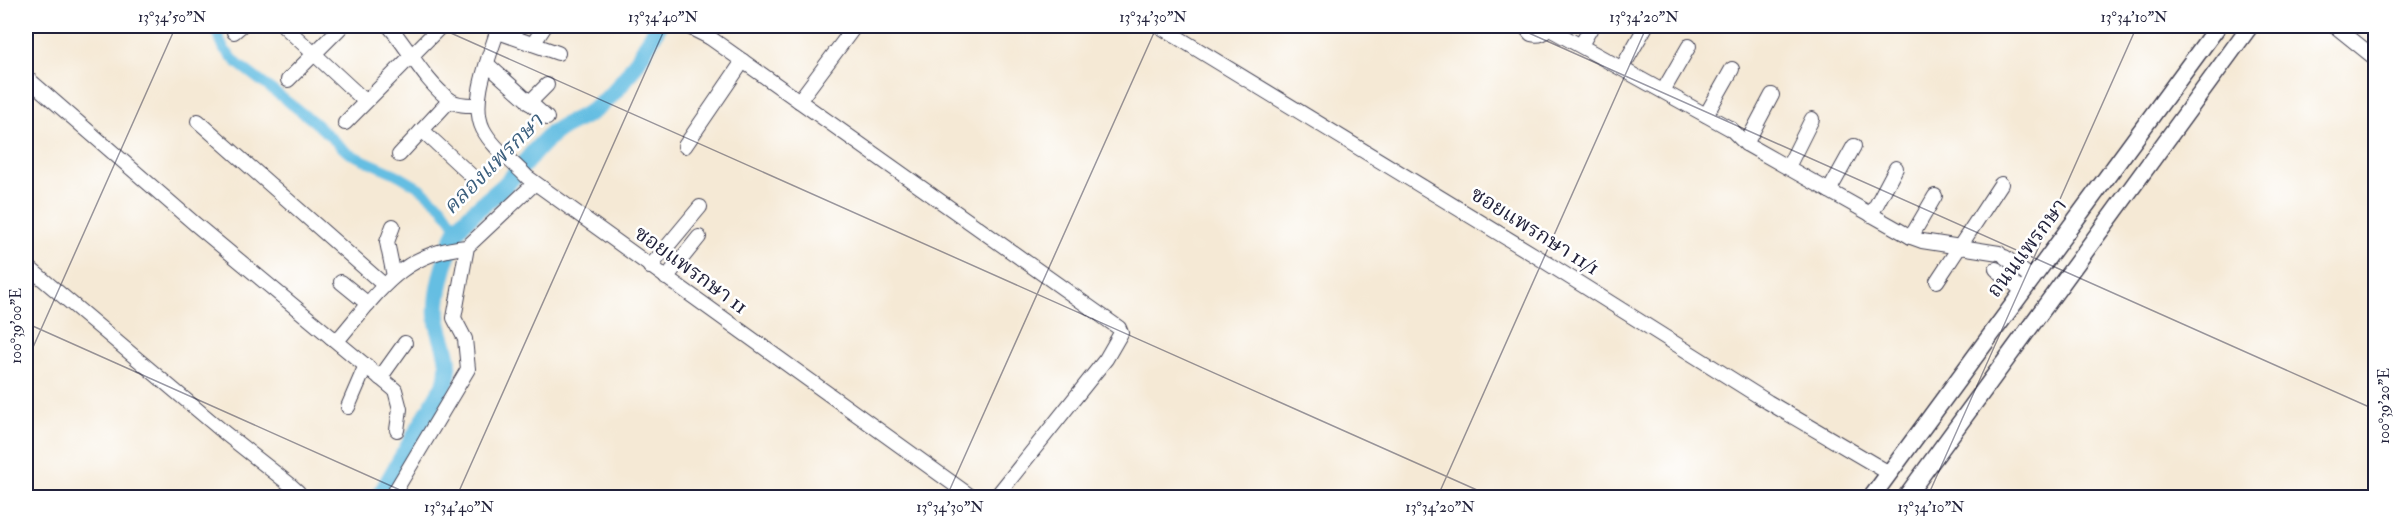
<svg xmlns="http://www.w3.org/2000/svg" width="2401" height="523" font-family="'IM FELL Double Pica','Noto Serif Thai',serif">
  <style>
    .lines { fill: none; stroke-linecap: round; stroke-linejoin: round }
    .canal { stroke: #65bee2; stroke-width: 10 }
    .river { stroke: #65bee2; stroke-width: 18 }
    .minor-casing { stroke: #424052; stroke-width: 16 }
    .major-casing { stroke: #424052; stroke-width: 19 }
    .minor { stroke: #fff; stroke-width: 14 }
    .major { stroke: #fff; stroke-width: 16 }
    .ticks { fill: none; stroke: #22223b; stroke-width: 1.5; stroke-opacity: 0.45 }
    .labels { text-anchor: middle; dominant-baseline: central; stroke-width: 5; stroke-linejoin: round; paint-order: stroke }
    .street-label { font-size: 21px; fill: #22223b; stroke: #fff }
    .water-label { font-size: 22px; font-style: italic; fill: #3d607e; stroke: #fff }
    .neatline { fill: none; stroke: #22223b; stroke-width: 2 }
    .ticks-label { font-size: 15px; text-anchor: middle; fill: #22223b }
  </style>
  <rect width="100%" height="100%" fill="#fff"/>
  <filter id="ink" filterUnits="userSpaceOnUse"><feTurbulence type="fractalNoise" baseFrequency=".0167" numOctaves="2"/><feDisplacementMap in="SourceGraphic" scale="12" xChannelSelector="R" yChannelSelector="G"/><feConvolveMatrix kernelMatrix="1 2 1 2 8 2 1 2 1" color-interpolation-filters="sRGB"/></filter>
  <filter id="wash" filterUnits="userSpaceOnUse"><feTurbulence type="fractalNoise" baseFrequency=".008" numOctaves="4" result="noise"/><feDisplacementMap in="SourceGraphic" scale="24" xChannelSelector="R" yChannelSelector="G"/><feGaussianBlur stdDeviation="1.35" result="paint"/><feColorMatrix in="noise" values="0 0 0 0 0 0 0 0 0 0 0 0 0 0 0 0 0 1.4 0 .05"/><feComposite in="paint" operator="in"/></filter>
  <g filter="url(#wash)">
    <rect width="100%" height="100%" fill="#f5e9d5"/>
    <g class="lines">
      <!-- canal -->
      <path class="canal" d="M214,26L224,49L238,64L313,121L348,153L396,174L420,188L442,207L457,229"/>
      <!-- river -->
      <path class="river" d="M379,498L446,382C453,355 440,342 437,316C435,293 447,253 456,232C461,221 492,197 502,188C520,171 533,150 552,134C563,125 576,121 588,114C620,94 640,58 658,26"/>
    </g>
  </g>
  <g filter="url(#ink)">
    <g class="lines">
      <defs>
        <g id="minor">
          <path d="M284,26L365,101"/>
          <path d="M389,26C409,49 425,82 450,100C458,106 469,105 478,105"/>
          <path d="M499,26C491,53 469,101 483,129C492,147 513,162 527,177L973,498"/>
          <path d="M687,26L709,37"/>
          <path d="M705,26L709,37L1119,328L1121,333L1106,359L995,498"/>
          <path d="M1159,26L1536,256L1768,402L1889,473"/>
          <path d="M1524,26L1531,34C1539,36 1546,34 1548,26"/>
          <path d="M2335,26L2376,59"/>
          <path d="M1548,28L1731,129L1746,144L1911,237L1922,241L1999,253"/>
          <path d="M234,32L241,26"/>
          <path d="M498,32L558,53"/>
          <path d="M533,44L545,26"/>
          <path d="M1581,45L1592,26"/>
          <path d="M487,64L547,118"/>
          <path d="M1622,68L1646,26"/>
          <path d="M26,77L194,223L331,337L338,339L342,335C380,290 403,252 467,247"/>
          <path d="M288,80L342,26"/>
          <path d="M1663,91L1689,46"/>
          <path d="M799,101L855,26"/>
          <path d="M529,103L547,85"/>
          <path d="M1706,115L1732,69"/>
          <path d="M198,121L384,285"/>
          <path d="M345,123L441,26"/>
          <path d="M422,130L475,179"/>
          <path d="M1746,144L1772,95"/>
          <path d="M685,146L743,61"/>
          <path d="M399,155L450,100"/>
          <path d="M1788,167L1812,119"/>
          <path d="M1829,191L1854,146"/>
          <path d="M1871,215L1896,168"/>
          <path d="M393,226L387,242L394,276"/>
          <path d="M1911,237L1935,196"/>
          <path d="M2005,257L2033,279"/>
          <path d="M26,265L226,434L288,483L298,492L300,498"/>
          <path d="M650,267L700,207"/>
          <path d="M1996,269L2023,291"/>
          <path d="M666,278L699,237"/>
          <path d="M1937,281L2001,184"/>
          <path d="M341,282L368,304"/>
          <path d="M331,337L395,390L400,409L397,430"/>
          <path d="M380,378L405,343"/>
          <path d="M348,407L366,365"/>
          <path d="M391,498L468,369L465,339L454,318L467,247L534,184"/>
        </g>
        <g id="major">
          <path d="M1871,498L2218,26"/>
          <path d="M1905,498L2250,26"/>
        </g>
      </defs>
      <!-- minor casing -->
      <use href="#minor" class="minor-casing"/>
      <!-- major casing -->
      <use href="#major" class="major-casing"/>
      <!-- minor -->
      <use href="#minor" class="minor"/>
      <!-- major -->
      <use href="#major" class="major"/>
    </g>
  </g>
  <!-- ticks -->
  <path class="ticks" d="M435,26L1495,498M1513,26L2376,410M26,323L418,498M26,363L176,26M456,498L666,26M946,498L1157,26M1437,498L1647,26M1927,498L2137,26"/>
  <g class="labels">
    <!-- street labels -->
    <g class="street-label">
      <text transform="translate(1535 231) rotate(32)">ซอยแพรกษา 11/1</text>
      <text transform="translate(2027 248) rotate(-53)">ถนนแพรกษา</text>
      <text transform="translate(691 270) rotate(36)">ซอยแพรกษา 11</text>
    </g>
    <!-- water labels -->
    <g class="water-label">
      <text transform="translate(493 164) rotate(-45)">คลองแพรกษา</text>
    </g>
  </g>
  <!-- margin -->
  <rect width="2401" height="523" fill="none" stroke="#fff" stroke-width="66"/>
  <rect x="33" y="33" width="2335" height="457" class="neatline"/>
  <g class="ticks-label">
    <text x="172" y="22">13°34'50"N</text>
    <text x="663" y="22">13°34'40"N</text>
    <text x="1153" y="22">13°34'30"N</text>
    <text x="1644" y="22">13°34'20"N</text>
    <text x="2134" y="22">13°34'10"N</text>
    <text transform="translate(16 326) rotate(-90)" y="5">100°39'00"E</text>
    <text transform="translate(2384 406) rotate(-90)" y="5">100°39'20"E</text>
    <text x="459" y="512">13°34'40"N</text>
    <text x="950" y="512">13°34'30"N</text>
    <text x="1440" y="512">13°34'20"N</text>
    <text x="1931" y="512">13°34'10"N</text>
  </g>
</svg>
